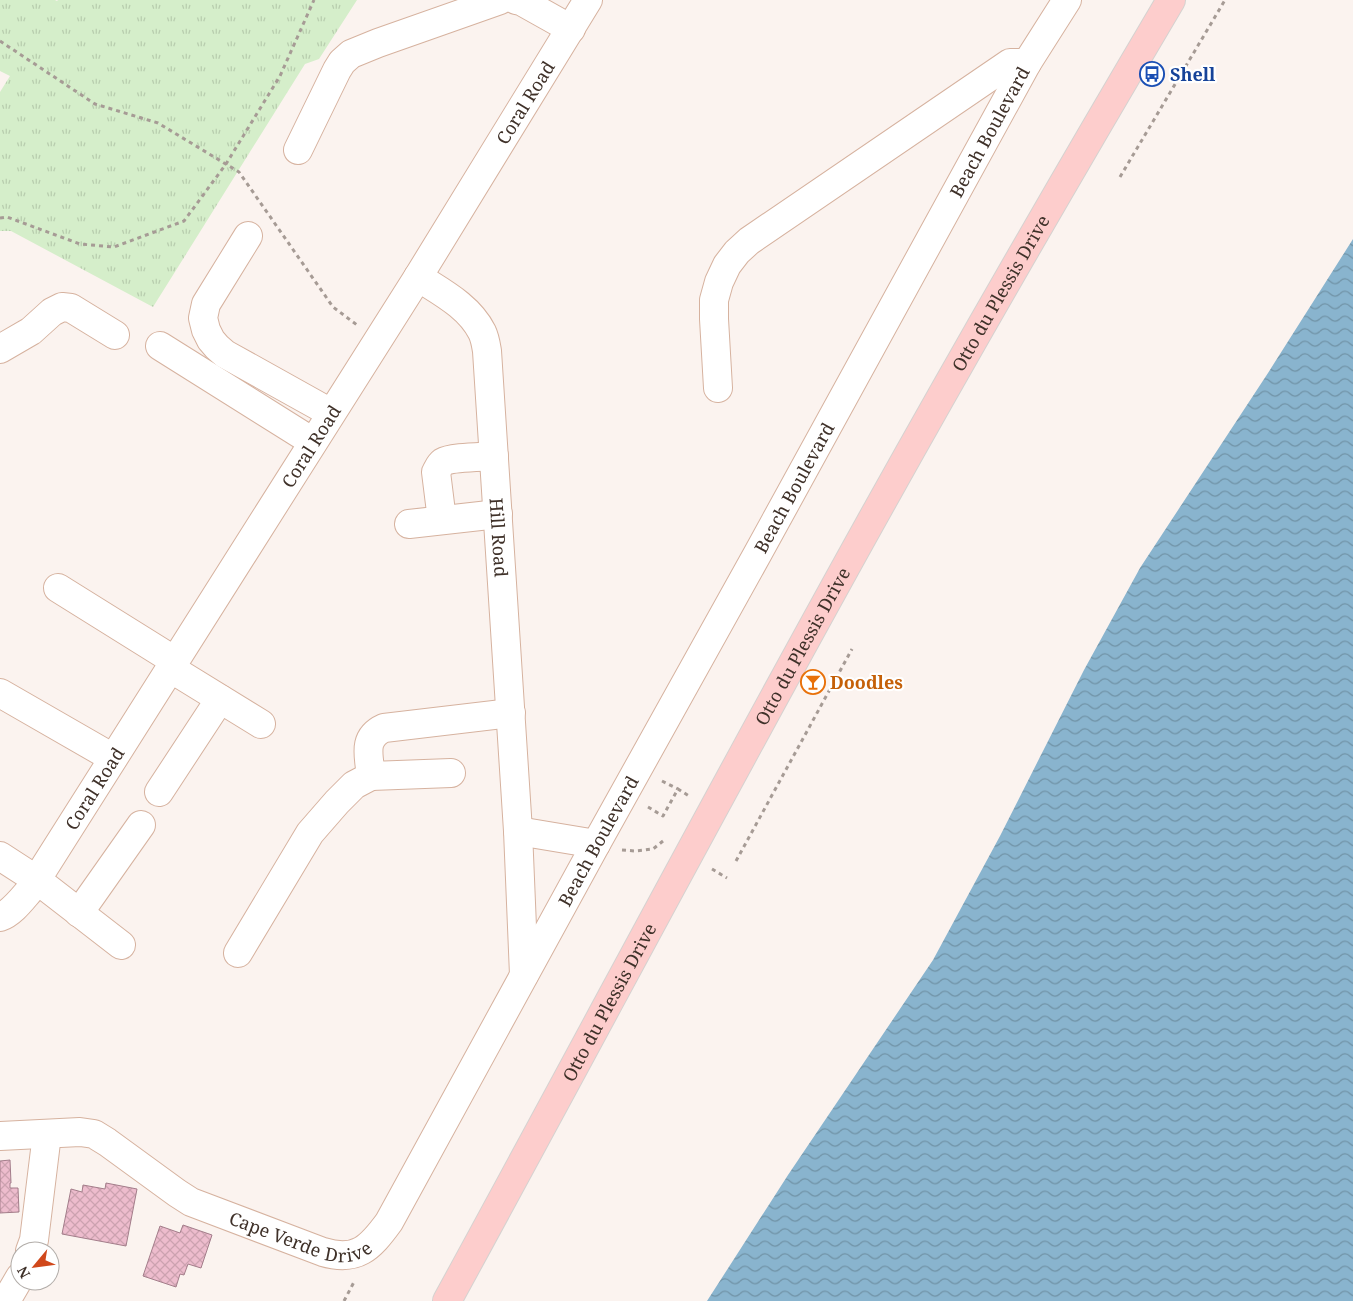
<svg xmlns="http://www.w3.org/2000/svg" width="1353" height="1301" font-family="'Noto Serif',serif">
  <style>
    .grass { fill: url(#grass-tufts) }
    .water { fill: url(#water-waves) }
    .building { fill: url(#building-cross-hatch); stroke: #a37d8a }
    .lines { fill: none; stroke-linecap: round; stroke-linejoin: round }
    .minor-casing { stroke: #d6b29f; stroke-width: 30 }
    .major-casing { stroke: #d5d2d0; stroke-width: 30 }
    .path { stroke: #a69b95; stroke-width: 3; stroke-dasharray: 4 4; stroke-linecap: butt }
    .minor { stroke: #fff; stroke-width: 28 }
    .major { stroke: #fdcdcc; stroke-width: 28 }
    .labels { text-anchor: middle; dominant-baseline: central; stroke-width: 4.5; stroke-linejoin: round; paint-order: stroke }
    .transit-label { font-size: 18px; font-weight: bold; fill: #164399; stroke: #fff; text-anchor: start }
    .street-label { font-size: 18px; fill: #3f3129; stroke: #fff }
    .food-label { font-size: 18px; font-weight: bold; fill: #c56008; stroke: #fff; text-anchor: start }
  </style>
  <defs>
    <pattern id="grass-tufts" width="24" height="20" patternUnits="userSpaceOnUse" patternTransform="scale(1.25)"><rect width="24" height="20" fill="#d5eeca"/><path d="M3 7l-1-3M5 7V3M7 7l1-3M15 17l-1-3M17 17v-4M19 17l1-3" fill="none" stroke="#b8cdae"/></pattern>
    <pattern id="water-waves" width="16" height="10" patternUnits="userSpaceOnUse" patternTransform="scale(1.25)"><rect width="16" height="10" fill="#89b4ce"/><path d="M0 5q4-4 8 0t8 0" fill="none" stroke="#7193a7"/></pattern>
    <pattern id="building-cross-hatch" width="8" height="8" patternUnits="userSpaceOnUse" patternTransform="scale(1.25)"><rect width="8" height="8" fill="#edbccd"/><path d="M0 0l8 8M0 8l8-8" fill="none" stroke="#cca2b0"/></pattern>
  </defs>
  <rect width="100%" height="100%" fill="#fbf3ef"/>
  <!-- grass -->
  <path class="grass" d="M0,0H55L57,1L58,0H357L319,59L305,64L153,307L11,231H0V92L10,76L0,71Z"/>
  <!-- water -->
  <path class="water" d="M1353,239V1301H707L788,1175L933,960L1000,836L1084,670L1140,568L1268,373Z"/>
  <!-- building -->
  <g class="building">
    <path d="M10,1160L11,1183H10V1188H18L19,1212L0,1213V1161Z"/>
    <path d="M106,1183L137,1189L126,1246L62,1234L71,1189L82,1192L83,1185L105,1189Z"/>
    <path d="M183,1225L212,1235L201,1268L188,1264L184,1275L180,1274L176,1287L143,1276L160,1226L180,1233Z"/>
  </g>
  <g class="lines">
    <defs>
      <g id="minor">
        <path d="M516,0L521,1L571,29"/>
        <path d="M298,150L337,70L342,62L351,54L378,43L500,0"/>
        <path d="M248,236L206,304L203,318L206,330L211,340L217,347L225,354L331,413"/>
        <path id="s1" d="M418,277C441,292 469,306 482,332C485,338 486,345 487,351L518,831L524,975"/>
        <path d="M160,346L313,442"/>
        <path d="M0,349L31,331L52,312L62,307L71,308L115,335"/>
        <path d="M718,388L714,319V300L719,282L727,265L737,252L749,241L1010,63H1027"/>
        <path d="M442,520L436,472C438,469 439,465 443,462C451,457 483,457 494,456"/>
        <path d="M409,524L498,514"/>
        <path d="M58,588L175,661"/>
        <path d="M170,668L261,724"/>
        <path d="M0,693L113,758"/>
        <path d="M451,773L371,776C369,756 362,738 384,728L511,713"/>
        <path d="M159,792L220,699"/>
        <path d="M518,831L596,844"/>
        <path d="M0,856L37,880L121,945"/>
        <path d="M79,913L141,825"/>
        <path id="s2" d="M0,917C12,913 22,899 30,890L418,277L588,0"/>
        <path d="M238,953L310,833L337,802L354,785L371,776"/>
        <path id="s3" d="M0,1136L80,1132L94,1134L107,1142L177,1193L191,1202L323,1252C357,1262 370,1248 389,1222L596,844L758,553L1027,63L1067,0"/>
        <path d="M30,1251L34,1240L47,1134"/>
        <path d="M6,1301L20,1277"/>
      </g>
      <g id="major">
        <path id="s4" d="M447,1301C588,1043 726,782 869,525C967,349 1068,174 1171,0"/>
      </g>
    </defs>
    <!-- minor casing -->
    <use href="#minor" class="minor-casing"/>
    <!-- major casing -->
    <use href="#major" class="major-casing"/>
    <!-- path -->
    <g class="path">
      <path d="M0,41L95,104L158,123L239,172L333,307L357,325"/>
      <path d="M1120,177L1225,0"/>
      <path d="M0,218L7,217L80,244L114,247L184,221L226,164L280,76L314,0"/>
      <path d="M662,781L678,789"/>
      <path d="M648,807L663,816L678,789L689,796"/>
      <path d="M622,850L635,851L653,849L663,841"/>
      <path d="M736,861L852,649"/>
      <path d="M712,869L727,878"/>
      <path d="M344,1301L354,1282"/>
    </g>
    <!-- minor -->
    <use href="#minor" class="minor"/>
    <!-- major -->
    <use href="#major" class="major"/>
  </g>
  <!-- icons -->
  <defs>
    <symbol id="bus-ring" viewBox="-11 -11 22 22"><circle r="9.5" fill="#fff" stroke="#1a4fb4" stroke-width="1.5"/><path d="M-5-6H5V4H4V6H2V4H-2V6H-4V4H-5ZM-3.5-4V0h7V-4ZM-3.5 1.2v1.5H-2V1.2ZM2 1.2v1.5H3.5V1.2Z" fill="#1a4fb4"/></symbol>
    <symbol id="bar-ring" viewBox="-11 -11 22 22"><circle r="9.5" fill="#fff" stroke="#e8710a" stroke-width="1.5"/><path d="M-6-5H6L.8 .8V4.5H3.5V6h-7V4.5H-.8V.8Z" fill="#e8710a"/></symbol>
  </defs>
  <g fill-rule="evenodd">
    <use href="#bus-ring" x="1138" y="60" width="28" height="28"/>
    <use href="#bar-ring" x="799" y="668" width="28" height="28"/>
  </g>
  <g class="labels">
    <!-- transit labels -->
    <g class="transit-label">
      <text x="1170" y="74">Shell</text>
    </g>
    <!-- street labels -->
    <g class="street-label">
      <text stroke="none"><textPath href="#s2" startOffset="971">Coral Road</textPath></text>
      <text stroke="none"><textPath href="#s3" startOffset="1678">Beach Boulevard</textPath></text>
      <text stroke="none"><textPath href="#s4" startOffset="1150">Otto du Plessis Drive</textPath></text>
      <text stroke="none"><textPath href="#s2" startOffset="566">Coral Road</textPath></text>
      <text stroke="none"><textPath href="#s3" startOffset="1272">Beach Boulevard</textPath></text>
      <text stroke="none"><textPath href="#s1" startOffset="292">Hill Road</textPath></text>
      <text stroke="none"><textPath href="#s4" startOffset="745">Otto du Plessis Drive</textPath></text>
      <text stroke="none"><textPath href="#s2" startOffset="161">Coral Road</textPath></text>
      <text stroke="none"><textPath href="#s3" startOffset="868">Beach Boulevard</textPath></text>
      <text stroke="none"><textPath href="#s4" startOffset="340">Otto du Plessis Drive</textPath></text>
      <text stroke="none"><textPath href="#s3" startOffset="329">Cape Verde Drive</textPath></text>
    </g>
    <!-- food labels -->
    <g class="food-label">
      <text x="830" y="682">Doodles</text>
    </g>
  </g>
  <!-- north arrow -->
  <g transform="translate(35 1266) rotate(241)"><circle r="24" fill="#ffffff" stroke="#b2ada9"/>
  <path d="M0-4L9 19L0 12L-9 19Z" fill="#d0481b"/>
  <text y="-8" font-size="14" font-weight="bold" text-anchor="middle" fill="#3f3129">N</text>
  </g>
</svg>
